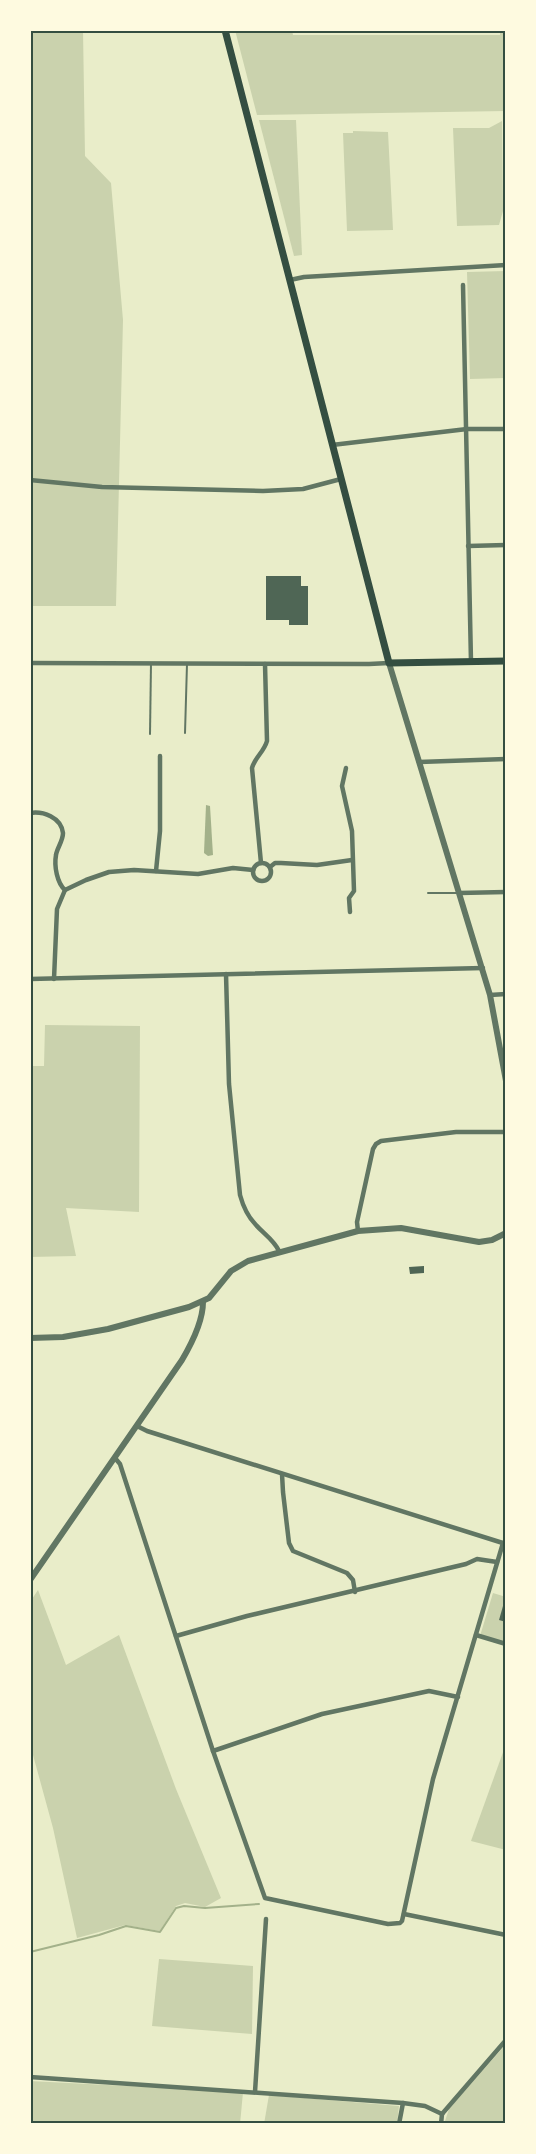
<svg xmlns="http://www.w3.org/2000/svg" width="536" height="2154" font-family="'PT Sans Narrow',sans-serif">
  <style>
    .green { fill: #cad2ad }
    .water { fill: #a3b18a }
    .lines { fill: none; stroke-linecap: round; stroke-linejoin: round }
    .stream { stroke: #a3b18a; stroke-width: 2 }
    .building { fill: #4f6655 }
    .service { stroke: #617663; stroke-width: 2 }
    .minor { stroke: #617663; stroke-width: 4.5 }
    .tertiary { stroke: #617663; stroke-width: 6 }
    .secondary { stroke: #344e41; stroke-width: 7 }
    .neatline { fill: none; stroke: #344e41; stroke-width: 2 }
  </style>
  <rect width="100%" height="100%" fill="#e9edc9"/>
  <!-- green -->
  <g class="green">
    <path d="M30,30H83L85,156L111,183L123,320L116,606H30Z"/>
    <path d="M235,30H292L293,35H500V30H506V111L257,115Z"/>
    <path d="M259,120H296L302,255L294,256Z"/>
    <path d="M502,121L503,211L499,225L457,226L453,128H489Z"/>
    <path d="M353,131L388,132L393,230L347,231L343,133H353Z"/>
    <path d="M506,271V378L470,379L467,272Z"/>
    <path d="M45,1025L140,1026L139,1212L66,1208L76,1256L30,1257V1066H44Z"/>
    <path d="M38,1590L66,1665L119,1635L176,1789L221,1898L205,1907L185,1903L176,1906L160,1931L125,1925L77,1938L53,1828L30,1744V1602Z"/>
    <path d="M493,1593L506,1597V1643L480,1636Z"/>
    <path d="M506,1744V1850L471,1841Z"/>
    <path d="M159,1959L253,1966L252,2034L152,2026Z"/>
    <path d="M506,2044V2124H444L449,2109Z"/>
    <path d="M30,2081L243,2092L240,2124H30Z"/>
    <path d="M269,2095L399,2106L397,2124H264Z"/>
  </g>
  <!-- water -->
  <path class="water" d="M206,805L210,806L213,855L208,856L204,853Z"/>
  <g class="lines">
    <!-- stream -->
    <path class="stream" d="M30,1952L99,1935L126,1926L160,1932L176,1908L184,1906L205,1908L259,1904"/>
  </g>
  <!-- building -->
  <g class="building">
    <path d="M266,576H301V586H308V625H289V620H266Z"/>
    <path d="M424,1266V1273L410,1274L409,1267Z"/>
    <path d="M503,1606L506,1607V1622L499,1620Z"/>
  </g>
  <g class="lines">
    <!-- service -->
    <g class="service">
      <path d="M185,733L187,664"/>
      <path d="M150,734L151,663"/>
      <path d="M428,893H458"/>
    </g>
    <!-- minor -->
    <g class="minor">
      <path d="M290,280L304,277L506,265"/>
      <path d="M463,285L471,662"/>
      <path d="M332,445L467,429H506"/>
      <path d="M30,480L102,487L263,491L303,489L341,479"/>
      <path d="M468,546L506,545"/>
      <path d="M30,663L369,664L389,663"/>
      <path d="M419,762L506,759"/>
      <path d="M346,768L342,786L352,831L354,891L349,898L350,912"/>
      <path d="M30,813C43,811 61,817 63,833C63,841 57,848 56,855C54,866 57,883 65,890"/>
      <circle cx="262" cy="872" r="9"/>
      <path d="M261,863L252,768C255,757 264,752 267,741L265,664"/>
      <path d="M270,867L275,863H281L317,865L352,860"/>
      <path d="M156,871L160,831V756"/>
      <path d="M459,893L506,892"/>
      <path d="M226,974L229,1084L240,1195C243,1206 247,1216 256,1225C264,1234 274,1240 279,1251"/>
      <path d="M30,979L483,968"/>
      <path d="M54,979L57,909L65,890L86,880L109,872L134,870L198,874L233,868L253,870"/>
      <path d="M490,995L506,994"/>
      <path d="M358,1231L357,1222L373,1149L376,1144L381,1141L456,1132H506"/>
      <path d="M137,1426L147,1431L506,1544"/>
      <path d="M115,1458L120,1464L213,1751L265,1898L388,1924L400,1923L402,1921L433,1779L503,1543"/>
      <path d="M282,1474L283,1492L289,1543L293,1551L347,1573L353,1580L355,1592"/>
      <path d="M476,1635L506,1644"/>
      <path d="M176,1636L247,1616L466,1564L477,1559L497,1562"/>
      <path d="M213,1751L322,1714L429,1691L458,1697"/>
      <path d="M404,1914L506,1935"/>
      <path d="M30,2077L403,2103L425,2106L442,2114"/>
      <path d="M255,2092L266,1919"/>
      <path d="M442,2114L506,2040"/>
      <path d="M399,2124L403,2103"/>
      <path d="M441,2124L442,2114"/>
    </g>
    <!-- tertiary -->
    <g class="tertiary">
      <path d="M389,663L490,995L506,1081"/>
      <path d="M30,1338L63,1337L108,1329L189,1307L209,1298L231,1271L248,1261L358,1231L401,1228L479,1242L492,1240L506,1233"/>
      <path d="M30,1580L182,1360C192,1343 203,1322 203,1302"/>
    </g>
    <!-- secondary -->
    <path class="secondary" d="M225,30L389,663L506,661"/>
  </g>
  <!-- border -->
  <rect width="536" height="2154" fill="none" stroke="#fefae0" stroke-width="63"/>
  <rect x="32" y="32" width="472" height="2090" class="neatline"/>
</svg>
